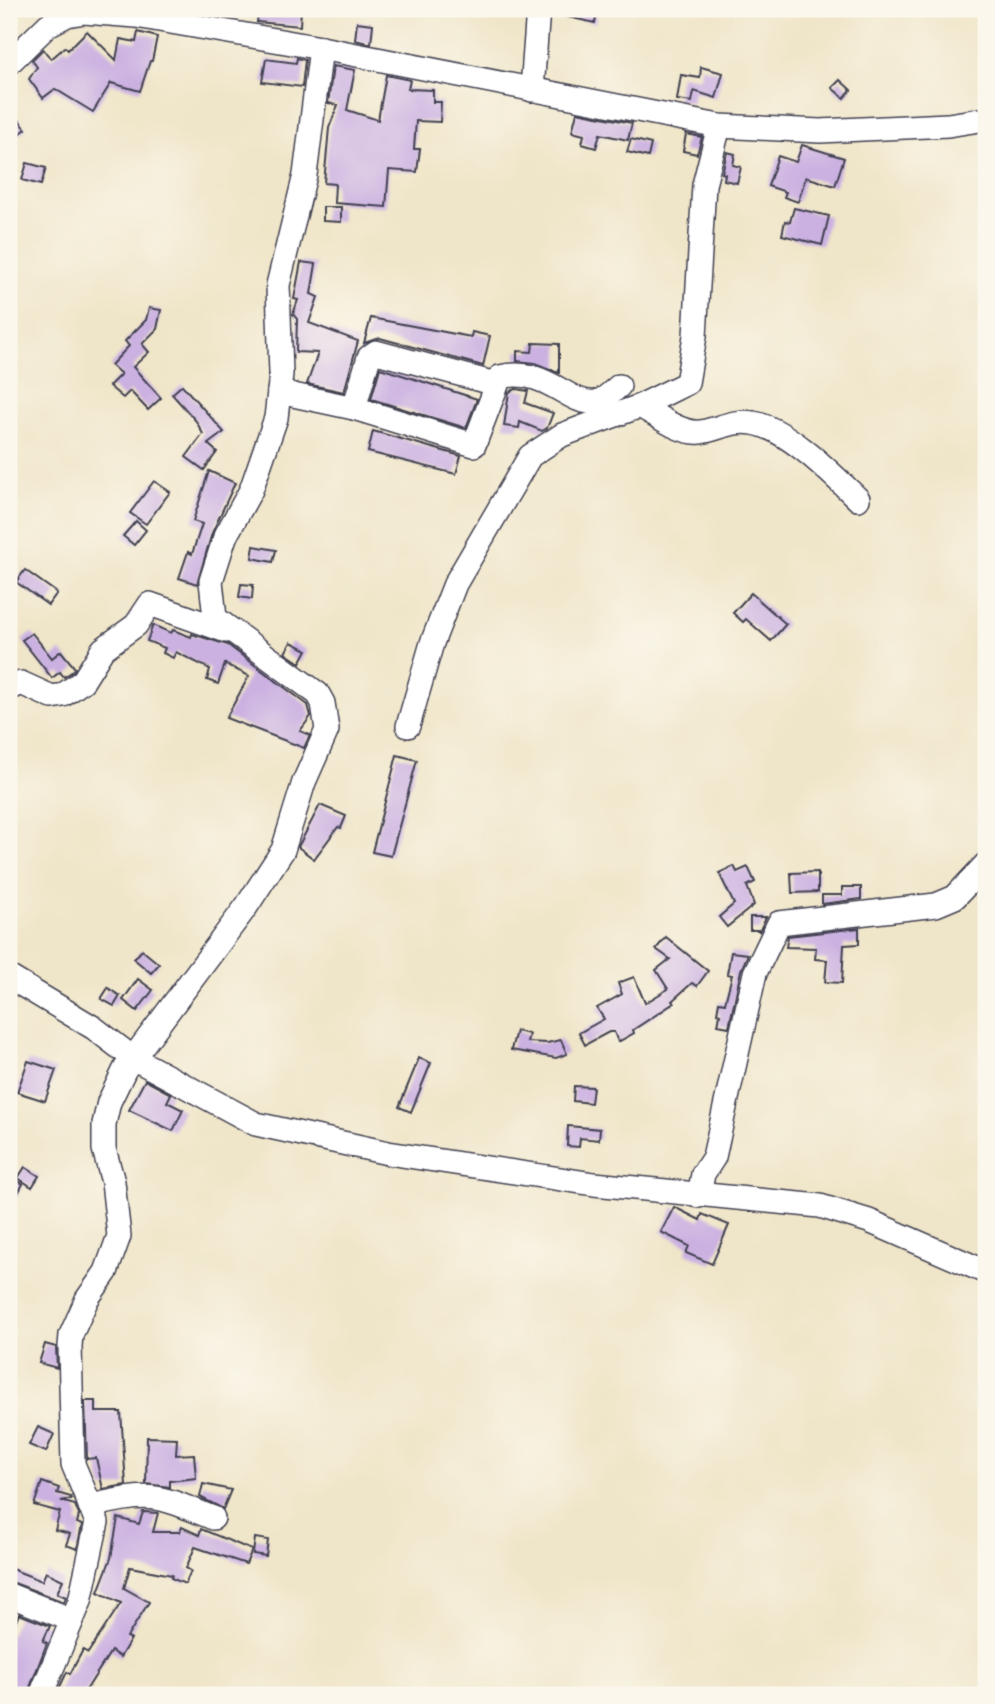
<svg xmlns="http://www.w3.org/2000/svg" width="995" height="1704" font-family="Dekko,sans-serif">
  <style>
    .building { fill: #cbb1e1 }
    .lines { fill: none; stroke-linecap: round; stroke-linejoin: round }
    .minor-casing { stroke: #413f50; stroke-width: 26 }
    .minor { stroke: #fff; stroke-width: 23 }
  </style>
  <rect width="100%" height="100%" fill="#fbf7ec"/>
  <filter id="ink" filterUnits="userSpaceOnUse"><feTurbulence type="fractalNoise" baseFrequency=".0143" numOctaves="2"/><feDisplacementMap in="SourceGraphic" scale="14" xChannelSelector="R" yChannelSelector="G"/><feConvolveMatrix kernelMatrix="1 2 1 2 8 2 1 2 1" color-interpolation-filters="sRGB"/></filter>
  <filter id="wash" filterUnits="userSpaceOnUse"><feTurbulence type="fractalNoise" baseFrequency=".00686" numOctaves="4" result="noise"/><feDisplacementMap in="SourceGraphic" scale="28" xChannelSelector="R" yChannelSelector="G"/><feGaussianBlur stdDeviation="1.57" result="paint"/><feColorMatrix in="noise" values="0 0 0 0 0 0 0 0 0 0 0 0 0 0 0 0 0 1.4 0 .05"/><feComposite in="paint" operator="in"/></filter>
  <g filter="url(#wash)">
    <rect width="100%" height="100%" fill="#efe5c8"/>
    <g id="blocks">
      <!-- building -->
      <g class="building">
        <path d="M259,9H301L300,26L257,22Z"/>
        <path d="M554,9H598L595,23L554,14Z"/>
        <path d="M357,22L373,24L371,44L355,40Z"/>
        <path d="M87,31L116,60L120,39L136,42L138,32L157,37L152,61H150L140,91L111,83L93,112L55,89L43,98L29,79L37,67L32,60L43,49L51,59L65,47L68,50Z"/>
        <path d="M297,58L305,60L302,87L262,82L266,59L296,63Z"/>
        <path d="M333,66L355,70L347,110L378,120L386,75L410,80L408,89L433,90V102H441L440,122L416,121L414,149H420L417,172L389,170L386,207L334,203L335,184L324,183L329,128L338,105L328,103Z"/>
        <path d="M701,67L723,73L716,98L694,91L692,102L677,100L681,75L700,78Z"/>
        <path d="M840,80L851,90L844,98L832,88Z"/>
        <path d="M9,107L26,129L9,142Z"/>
        <path d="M577,112L632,123L628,140L600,134L596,148L582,144L584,135L572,132Z"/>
        <path d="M686,134L702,137L697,154L683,151Z"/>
        <path d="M631,139L651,144L648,157L627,152Z"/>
        <path d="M802,145L844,158L835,186L806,177L798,202L784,197L786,192L768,186L778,156L796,162Z"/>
        <path d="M727,152L735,154L733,165L741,167L737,183L724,180L725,174L722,173Z"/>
        <path d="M27,163L46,168L41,185L22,180Z"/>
        <path d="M323,207H341V222L323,221Z"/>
        <path d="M794,208L829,216L822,245L782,235L785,221L790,222Z"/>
        <path d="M301,262L316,264L311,294L318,297L309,323L358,341L344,392L307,384L318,353L296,352L297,319L293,314L298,300L294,299Z"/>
        <path d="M149,308L161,310L157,329L142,344L149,352L133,367L161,398L148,410L130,391L123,398L109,386L121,374L111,365L129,346L125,341L146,320Z"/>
        <path d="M371,318L471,337L472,332L490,336L483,366L380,338L364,343Z"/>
        <path d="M533,343L559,344V373L535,363L517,361V351L532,352Z"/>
        <path d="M380,368L477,399L466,428L371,399Z"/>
        <path d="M182,385L224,432L208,444L217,452L204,470L186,457L203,434L196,421L172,394Z"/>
        <path d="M516,389L528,391L525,403L553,413L547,428L542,431L520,422L519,428L504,426L509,392Z"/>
        <path d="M373,431L461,456L456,474L368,452Z"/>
        <path d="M209,471L235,483L212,533L197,584L179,578L188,552L192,554L202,524L193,521Z"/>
        <path d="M154,481L170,492L146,524L130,513Z"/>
        <path d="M136,521L146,530L134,545L123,536Z"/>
        <path d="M254,546L276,550L273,562L252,558Z"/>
        <path d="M25,570L57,593L48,605L16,582Z"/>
        <path d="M241,584L253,585L252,599L239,597Z"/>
        <path d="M751,593L786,624L771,641L746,619L743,622L733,613Z"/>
        <path d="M153,625L171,633L173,630L191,637L192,634L228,645L308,705L311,716L300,731L310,735L304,748L226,718L249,676L225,664L218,684L207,680L210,669L176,652L173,658L163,653L165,648L147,641Z"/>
        <path d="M32,633L52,658L61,651L75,668L73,671L64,677L60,672L52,678L22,640Z"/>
        <path d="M291,642L307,650L300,663L285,653Z"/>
        <path d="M397,755L417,760L391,856L372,852Z"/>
        <path d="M320,805L346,816L341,828L338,827L314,859L298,847Z"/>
        <path d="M734,866L737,872L748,867L755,882L747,886L754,905L727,927L719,917L734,904L719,873Z"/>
        <path d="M818,872V892L792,893L791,873Z"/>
        <path d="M842,887H861V899L822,904V895H842Z"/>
        <path d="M750,917H766L759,932V930H750Z"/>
        <path d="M859,928V944L844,945L842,983L825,982L827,960L815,959L816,948L786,947L788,936Z"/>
        <path d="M666,937L708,971L697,986L692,983L672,1001L674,1003L633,1030L634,1033L618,1042L614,1032H609L585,1045L579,1033L604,1019L597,1008L622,994L618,983L634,977L645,1003L668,989L656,970L670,959L656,949Z"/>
        <path d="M142,950L159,964L151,973L134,959Z"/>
        <path d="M731,952L748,954L741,970L729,1027L718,1025L720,1014L717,1013L719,1002L725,1003L732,975L727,974Z"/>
        <path d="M138,979L153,990L137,1011L123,1000Z"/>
        <path d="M108,988L120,996L114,1006L101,999Z"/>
        <path d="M516,1031L529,1034L527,1042L547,1043L561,1040L567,1054L556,1058L511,1050Z"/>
        <path d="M419,1058L431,1063L411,1112L399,1107Z"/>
        <path d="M28,1061L56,1070L45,1101L17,1092Z"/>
        <path d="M145,1080L171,1094L167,1102L183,1110L173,1131L129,1110Z"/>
        <path d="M574,1086L593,1087L591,1103L573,1101Z"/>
        <path d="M568,1126L600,1129L599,1140L580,1138L579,1147L567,1146Z"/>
        <path d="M25,1167L39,1176L32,1187L18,1178Z"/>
        <path d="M9,1176L23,1184L9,1210Z"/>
        <path d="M674,1207L700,1220L702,1214L729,1225L712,1264L686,1253L689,1246L661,1232Z"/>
        <path d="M45,1344L56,1347L57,1368L39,1363Z"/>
        <path d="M85,1401H96V1412H121L126,1485L103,1489L96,1458L87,1459Z"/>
        <path d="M38,1427L54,1434L46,1452L29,1445Z"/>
        <path d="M147,1437L177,1438L176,1455L194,1454L196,1478L170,1481V1487L146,1484Z"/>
        <path d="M42,1482L59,1488L57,1493L71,1497L72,1499L61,1501L75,1505L79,1515L77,1523L82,1525L77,1549L66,1545L70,1534L55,1530L60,1512L34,1505Z"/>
        <path d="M203,1484L231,1490L223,1509L200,1497Z"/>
        <path d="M143,1512L158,1513L153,1532H180L182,1527L199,1535L201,1529L252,1550L246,1564L195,1547L186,1568L191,1571L185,1584L171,1578L172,1575L130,1567L124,1588L149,1602L127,1637L131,1639L120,1657L111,1651L83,1695H56L67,1672L70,1674L83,1650L88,1653L121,1603L98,1592L111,1558L118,1518L139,1524Z"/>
        <path d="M255,1538L268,1540L266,1556L253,1554Z"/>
        <path d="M9,1568L42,1581L46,1572L63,1580L57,1593L66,1597L64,1602L9,1581Z"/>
        <path d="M19,1614L50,1626L43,1641L47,1643L27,1695H9L13,1686L9,1684V1638Z"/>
      </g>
    </g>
  </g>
  <g filter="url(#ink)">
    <use href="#blocks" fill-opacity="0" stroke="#413f50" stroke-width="2"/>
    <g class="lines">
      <defs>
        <g id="minor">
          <path d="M9,63L48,25L67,15L84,12L136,16L321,48L719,126L820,131L948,125L986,119"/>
          <path d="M532,90L538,9"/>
          <path d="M279,392L354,408L474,445L500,377C547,366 568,406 596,402C605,400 612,392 619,386"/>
          <path d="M640,406C657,415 680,434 700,432C717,430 734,419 753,423C787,428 834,476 858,499"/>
          <path d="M354,408L369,357L376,352L496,384"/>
          <path d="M9,689L21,683L52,697L63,695L83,681L103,649L136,625L150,604L226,631"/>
          <path d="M408,726L432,643L455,584L530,456L562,435L640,406L687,383L695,336L704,185L719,126"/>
          <path d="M9,977L94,1028L133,1058L256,1124L388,1153L594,1184L820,1206L869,1221L986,1272"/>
          <path d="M699,1196L703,1174L714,1157L755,973L779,923L936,905L955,897L986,864"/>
          <path d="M90,1506C153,1492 154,1494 213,1518"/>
          <path d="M9,1595L72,1620"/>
          <path d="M41,1695L80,1601L97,1522L73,1464L70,1346L71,1335L87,1299L106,1272L119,1236L113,1182L104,1149V1124L109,1102L125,1069L246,907L283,850L304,782L327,730L323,703L318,694L215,618L211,581L225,537L251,490L276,418L281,374L278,285L305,175L321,48"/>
        </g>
      </defs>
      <!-- minor casing -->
      <use href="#minor" class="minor-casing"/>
      <!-- minor -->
      <use href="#minor" class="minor"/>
    </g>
  </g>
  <!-- margin -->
  <rect width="995" height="1704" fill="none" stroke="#fbf7ec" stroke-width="35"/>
</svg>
